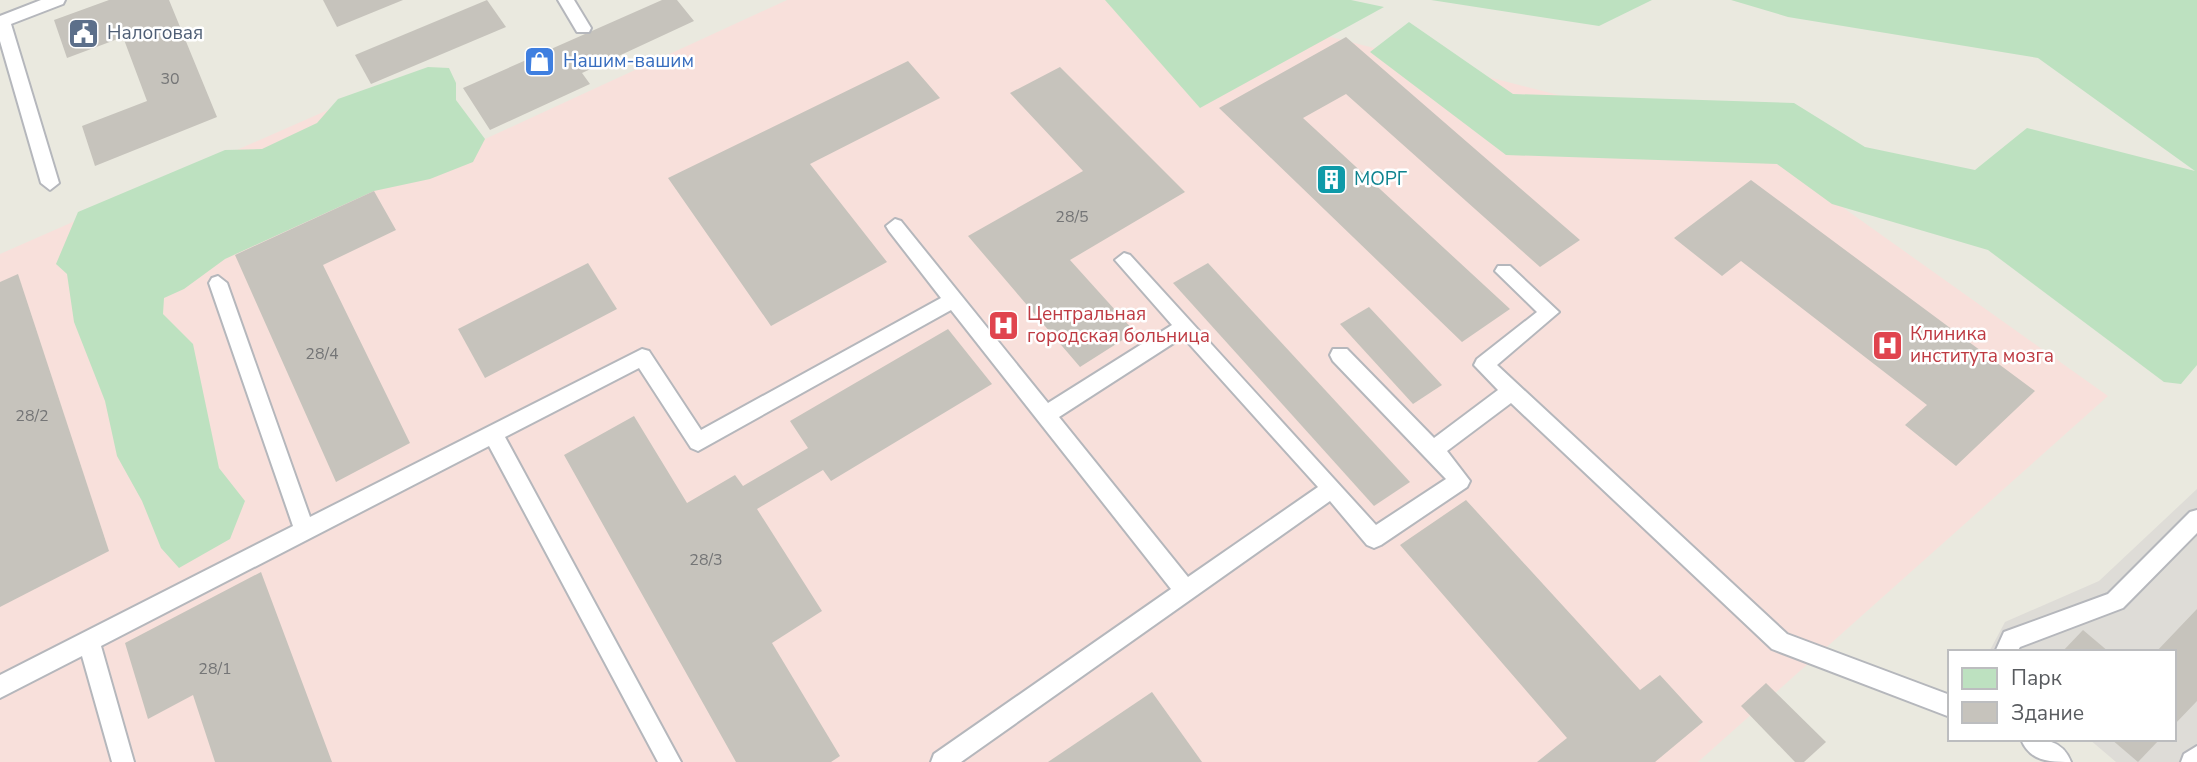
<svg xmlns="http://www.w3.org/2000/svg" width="2197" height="762" font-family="'Nunito Sans',sans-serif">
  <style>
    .industrial { fill: #dedcd7 }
    .medical { fill: #f8e0db }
    .green { fill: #bde1c0 }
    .building { fill: #c6c3bc }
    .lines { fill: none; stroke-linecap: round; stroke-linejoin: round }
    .service-casing { stroke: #b5b7bc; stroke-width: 4 }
    .service { fill: #fff; fill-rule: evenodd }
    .labels { text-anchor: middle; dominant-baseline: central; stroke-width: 5; stroke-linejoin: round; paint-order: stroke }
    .number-label { font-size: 16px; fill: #747576 }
    .service-label { font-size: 19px; fill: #4e5e75; stroke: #fff; text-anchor: start }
    .shop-label { font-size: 19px; fill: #366cbe; stroke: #fff; text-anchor: start }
    .culture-label { font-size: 19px; fill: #0d838f; stroke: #fff; text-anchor: start }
    .health-label { font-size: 19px; fill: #be3a42; stroke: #fff; text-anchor: start }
  </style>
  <rect width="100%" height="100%" fill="#eae9df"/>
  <!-- industrial -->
  <path class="industrial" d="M2197,489V762H2116L2089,739H2174V652H1989L2005,622L2099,581Z"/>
  <!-- medical -->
  <path class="medical" d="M787,0H1185L1755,145L2108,396L1698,762H0V254L412,73L459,151Z"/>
  <!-- green -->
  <g class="green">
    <path d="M1105,0H1351L1384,7L1200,108Z"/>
    <path d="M1431,0H1652L1599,26Z"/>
    <path d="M1731,0H2197V365L2181,384L2164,382L1988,250L1832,204L1777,164L1506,155L1370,52L1409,22L1513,94L1794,103L1865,147L1975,170L2027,128L2195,171L2038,58L1788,17Z"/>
    <path d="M428,67L449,68L456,83V100L485,139L473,162L430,179L374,191L225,259L184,289L164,298L163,314L193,344L219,468L245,501L230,539L179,568L161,548L142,501L117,456L105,401L74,322L67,274L56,264L78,212L225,150L262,149L317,123L338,99Z"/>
  </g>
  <!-- building -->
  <g class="building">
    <path d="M109,0H169L217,117L95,166L82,126L147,101L123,37L67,58L54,20Z"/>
    <path d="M323,0H403L337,27Z"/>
    <path d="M487,0L506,27L371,84L355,55Z"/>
    <path d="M662,0H677L694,21L582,73L590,84L490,130L463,88Z"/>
    <path d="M1346,37L1580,240L1540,267L1346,94L1303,118L1510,309L1462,342L1219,108Z"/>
    <path d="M908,61L940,98L810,164L887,262L771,326L668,178Z"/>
    <path d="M1060,67L1185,192L1070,260L1135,332L1080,367L968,236L1083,171L1010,93Z"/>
    <path d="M1751,180L2035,391L1956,466L1905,425L1927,405L1741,261L1722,276L1674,238Z"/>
    <path d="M374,191L396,230L323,265L410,443L336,482L235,255Z"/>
    <path d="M588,263L617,309L485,378L458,329Z"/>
    <path d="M1208,263L1410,482L1374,506L1173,283Z"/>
    <path d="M18,274L109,551L0,607V282Z"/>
    <path d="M1369,307L1442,385L1413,404L1340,324Z"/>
    <path d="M948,329L992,384L831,481L823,470L757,509L822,611L772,643L840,756L831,762H736L564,455L634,416L687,503L735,475L743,486L808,448L790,421Z"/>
    <path d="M1466,500L1640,690L1660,675L1703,722L1655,762H1537L1567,738L1400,545Z"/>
    <path d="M261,572L332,762H215L193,695L148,719L125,643Z"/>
    <path d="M2197,609V701L2174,725V652H2156Z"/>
    <path d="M2083,630L2109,652H2062Z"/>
    <path d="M1766,683L1826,742L1804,762H1795L1741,706Z"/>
    <path d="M1152,692L1202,762H1048Z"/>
    <path d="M2111,739H2160L2138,762Z"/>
  </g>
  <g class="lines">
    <defs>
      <g id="service">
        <path d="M41,0H65L63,4L11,24L59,183L50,190L41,183L0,41V16Z"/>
        <path d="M558,0H574L591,28L589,32H577Z"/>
        <path d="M895,219L901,221L1048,403L1172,325L1115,260L1124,253L1130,255L1376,525L1446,479L1333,361L1330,355L1333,349H1347L1434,438L1498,390L1474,365L1477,359L1537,312L1495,271L1498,266H1510L1559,312L1497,365L1787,634L1950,695V717L1772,649L1511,403L1447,451L1470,481L1467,487L1381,545L1374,548L1367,545L1330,501L961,762H931L934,754L1171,589L951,310L698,451L691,448L639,368L505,437L681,762H658L489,446L101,646L134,762H112L82,656L0,698V675L293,526L209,283L212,278L218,276L227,283L310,517L642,349L649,351L701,430L941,298L889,231L886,226ZM1183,337L1318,487L1188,577L1059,417Z"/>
        <path d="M2197,510V533L2123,608L2020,647L2017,652H1995L2004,632L2108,594L2190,512Z"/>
        <path d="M2021,739C2043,739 2062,739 2071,762C2050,762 2030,762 2021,739Z"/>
        <path d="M2197,746V762H2181L2184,754Z"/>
      </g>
    </defs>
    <!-- service casing -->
    <use href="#service" class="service-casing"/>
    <!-- service -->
    <use href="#service" class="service"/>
  </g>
  <!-- icons -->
  <defs>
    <symbol id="civic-square" viewBox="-11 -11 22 22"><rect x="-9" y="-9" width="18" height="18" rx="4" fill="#5c6f8a" stroke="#fff"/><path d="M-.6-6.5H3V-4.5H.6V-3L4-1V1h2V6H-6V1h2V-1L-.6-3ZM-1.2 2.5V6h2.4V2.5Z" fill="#fff"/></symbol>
    <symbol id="shop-square" viewBox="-11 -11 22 22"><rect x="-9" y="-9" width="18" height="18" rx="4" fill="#3f7fe0" stroke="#fff"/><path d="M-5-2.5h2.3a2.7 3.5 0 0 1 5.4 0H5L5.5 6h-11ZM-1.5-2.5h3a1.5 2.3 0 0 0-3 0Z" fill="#fff"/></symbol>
    <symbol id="building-square" viewBox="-11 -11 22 22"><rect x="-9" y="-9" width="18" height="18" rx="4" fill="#0f9aa8" stroke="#fff"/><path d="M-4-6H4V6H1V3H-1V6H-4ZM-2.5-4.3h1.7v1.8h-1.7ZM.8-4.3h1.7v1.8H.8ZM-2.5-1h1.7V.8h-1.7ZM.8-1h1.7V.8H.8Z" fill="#fff"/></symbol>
    <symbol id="hospital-square" viewBox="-11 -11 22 22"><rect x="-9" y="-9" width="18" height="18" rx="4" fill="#e0444e" stroke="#fff"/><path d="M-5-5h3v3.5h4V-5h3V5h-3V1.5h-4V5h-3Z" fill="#fff"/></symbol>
  </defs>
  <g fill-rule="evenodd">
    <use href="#civic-square" x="66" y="16" width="35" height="35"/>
    <use href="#shop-square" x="522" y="44" width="35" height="35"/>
    <use href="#building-square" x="1314" y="162" width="35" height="35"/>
    <use href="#hospital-square" x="986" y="308" width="35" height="35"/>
    <use href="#hospital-square" x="1870" y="328" width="35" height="35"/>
  </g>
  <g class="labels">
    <!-- number labels -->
    <g class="number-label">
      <text x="170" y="79">30</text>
      <text x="1072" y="217">28/5</text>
      <text x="322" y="354">28/4</text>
      <text x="32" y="416">28/2</text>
      <text x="706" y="560">28/3</text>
      <text x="215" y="669">28/1</text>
    </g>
    <!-- service labels -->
    <g class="service-label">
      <text x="107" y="33">Налоговая</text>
    </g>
    <!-- shop labels -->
    <g class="shop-label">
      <text x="563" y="61">Нашим-вашим</text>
    </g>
    <!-- culture labels -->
    <g class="culture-label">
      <text x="1354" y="179">МОРГ</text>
    </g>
    <!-- health labels -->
    <g class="health-label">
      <text x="1027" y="314">Центральная<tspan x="1027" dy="22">городская больница</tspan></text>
      <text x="1910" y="334">Клиника<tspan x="1910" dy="22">института мозга</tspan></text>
    </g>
  </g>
  <!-- legend -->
  <rect x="1948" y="650" width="228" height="91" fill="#ffffff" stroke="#bcbdbf" stroke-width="2"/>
  <rect x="1962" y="668" width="35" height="21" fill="#bde1c0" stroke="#bcbdbf" stroke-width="2"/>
  <text x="2011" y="685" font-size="21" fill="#585b5f">Парк</text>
  <rect x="1962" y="702" width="35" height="21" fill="#c6c3bc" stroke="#bcbdbf" stroke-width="2"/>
  <text x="2011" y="720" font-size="21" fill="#585b5f">Здание</text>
</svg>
